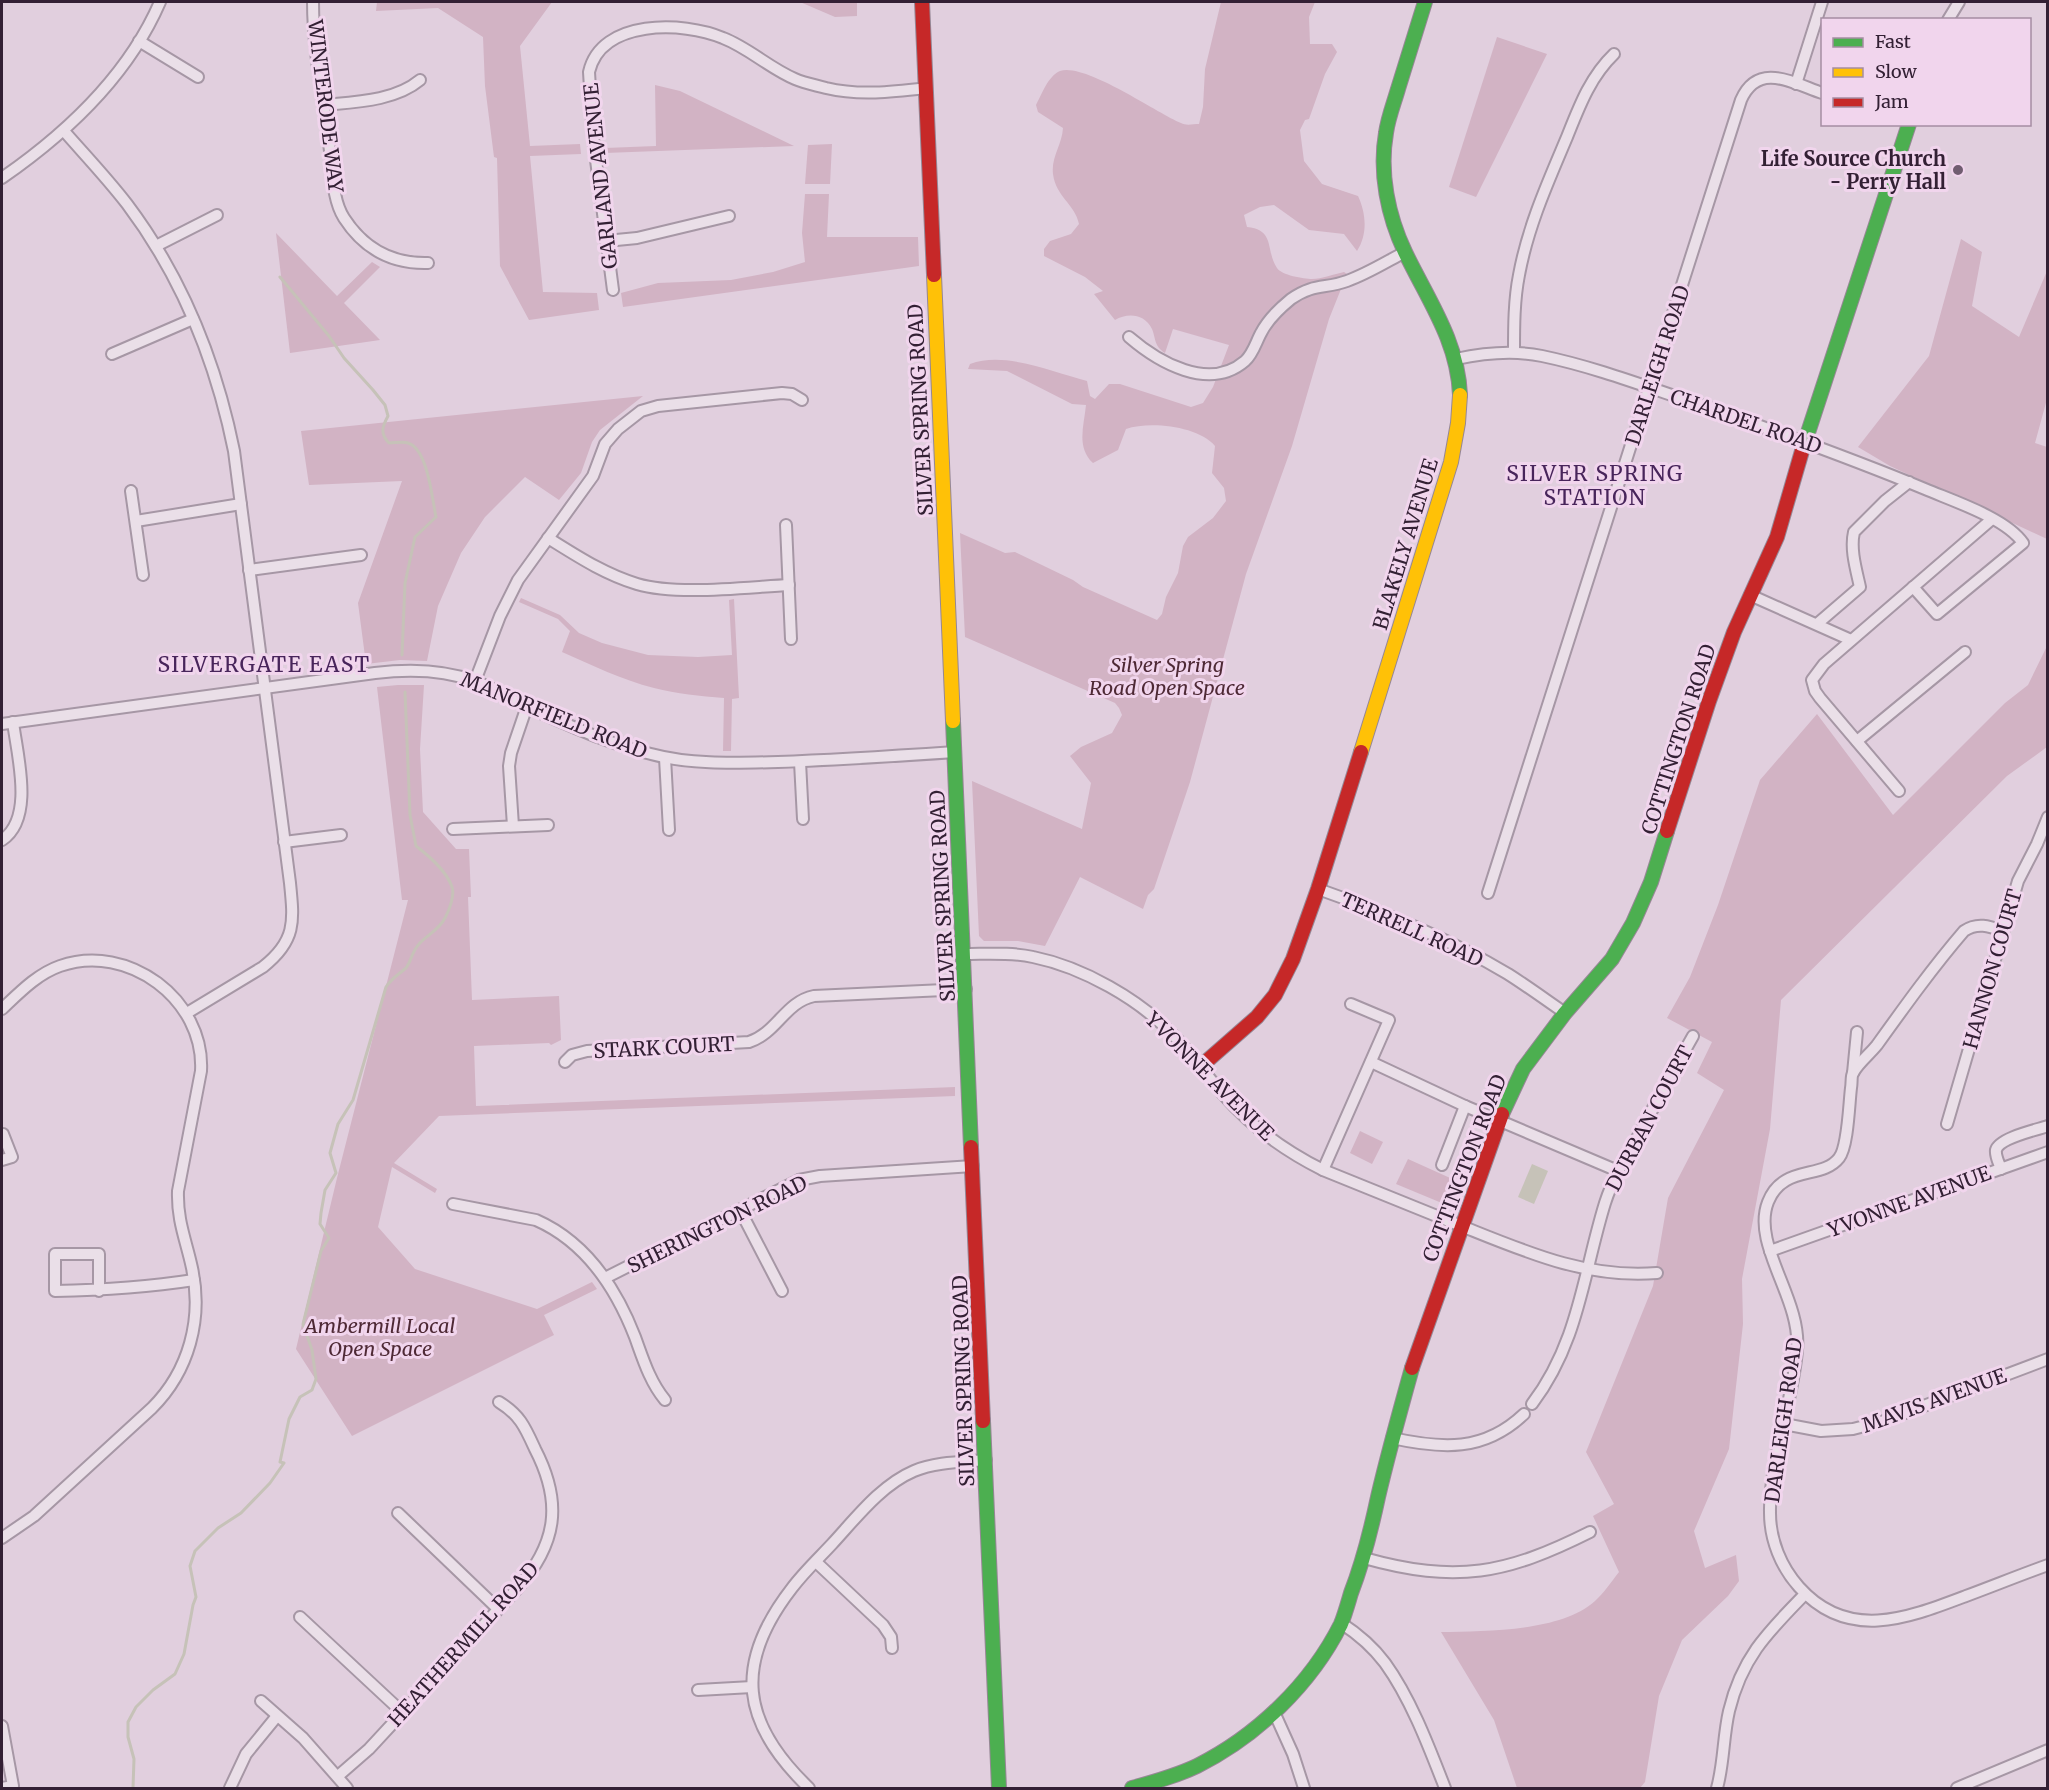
<svg xmlns="http://www.w3.org/2000/svg" width="2049" height="1790" font-family="Merriweather,serif">
  <style>
    .green { fill: #d2b3c4 }
    .water { fill: #c6c2b8 }
    .lines { fill: none; stroke-linecap: round; stroke-linejoin: round }
    .stream { stroke: #c6c2b8; stroke-width: 3 }
    .street-casing { stroke: #a697a5; stroke-width: 14 }
    .fast-casing { stroke: #968795; stroke-width: 16 }
    .slow-casing { stroke: #968795; stroke-width: 16 }
    .jam-casing { stroke: #968795; stroke-width: 16 }
    .street { stroke: #eadfe8; stroke-width: 10 }
    .fast { stroke: #4caf50; stroke-width: 14 }
    .slow { stroke: #ffc107; stroke-width: 14 }
    .jam { stroke: #c62828; stroke-width: 14 }
    .poi-dot { fill: #705d70; stroke: #f1d5ed; stroke-width: 2 }
    .labels { text-anchor: middle; dominant-baseline: central; stroke-width: 6; stroke-linejoin: round; paint-order: stroke }
    .street-label { font-size: 20px; fill: #332034; stroke: #f1d5ed }
    .poi-label { font-size: 20px; font-weight: bold; fill: #332034; stroke: #f1d5ed; text-anchor: end }
    .park-label { font-size: 20px; font-style: italic; fill: #4e2935; stroke: #f1d5ed }
    .neighbourhood-label { font-size: 21px; letter-spacing: 1.5px; fill: #48255b; stroke: #f1d5ed }
  </style>
  <rect width="100%" height="100%" fill="#e1cfde"/>
  <!-- green -->
  <g class="green">
    <path d="M377,2H552L520,46L530,146L580,144L581,154L530,156L543,292L597,293L599,310L529,320L500,266L497,158L494,157L485,86L483,37L438,8L376,11Z"/>
    <path d="M800,2H857V16L835,17Z"/>
    <path d="M1221,2H1315L1309,17L1310,44H1332L1337,52L1325,74L1309,119L1305,120L1300,130L1304,161L1322,184L1358,196C1366,213 1368,234 1357,251L1344,234L1309,230L1274,205L1260,207L1244,215L1247,227C1276,230 1265,250 1277,268C1281,275 1304,279 1312,279C1322,279 1334,274 1344,272L1347,274L1329,319L1292,446L1246,574L1190,782L1154,889L1148,895L1143,909L1080,877L1045,946L1018,941H984L979,936L972,781L1082,829L1091,783L1070,756L1081,747L1112,733L1122,715L1119,708L1115,703L965,637L960,533L1005,553L1015,552L1073,580L1083,587L1157,620L1162,614L1166,597L1178,573L1183,546L1188,537L1213,518L1226,501L1224,488L1212,473L1215,446C1198,426 1150,421 1126,429L1118,450L1093,463C1076,447 1084,426 1086,405L1072,404L1007,371L968,369L970,364C1005,351 1053,372 1087,381L1090,396L1095,399L1109,384H1120L1191,407L1203,403L1213,387L1229,345L1173,329L1165,353C1154,346 1156,339 1152,329C1144,313 1127,313 1115,320L1094,294L1103,291L1085,277L1044,256V249L1050,241L1071,234L1079,224C1075,204 1056,197 1053,174C1051,157 1062,145 1063,128L1038,112L1036,105C1042,94 1048,76 1060,71C1084,62 1157,113 1181,123C1186,126 1193,124 1199,124L1203,107L1205,69Z"/>
    <path d="M1497,37L1547,54L1476,197L1449,187Z"/>
    <path d="M655,85L680,91L794,146L605,153V148L656,146Z"/>
    <path d="M832,144L830,184H805L808,145Z"/>
    <path d="M805,194H829L827,237H918L919,266L623,307L621,293L658,283L731,280L773,272L805,262L802,233Z"/>
    <path d="M276,233L337,296L372,262L380,267L344,303L380,340L290,353Z"/>
    <path d="M1961,239L1982,252L1972,306L2019,337L2047,271V399L2035,443L2047,447V539L1890,466L1858,447L1929,356Z"/>
    <path d="M643,396L600,430L592,442L581,473L559,500L525,477L485,517L461,553L438,606L427,661L400,660L366,664L358,603L402,481L309,485L301,431Z"/>
    <path d="M521,598L560,615L579,633L602,643L648,655L698,657L732,655L729,600L734,599L739,698L732,699L731,751H723L724,698C700,696 677,694 654,688C622,680 592,665 562,652L570,631L558,619L519,602Z"/>
    <path d="M2047,646V747L2007,776L1781,1000L1770,1129L1742,1279L1743,1324L1729,1449L1694,1531L1705,1568L1736,1555L1739,1581L1728,1596L1682,1640L1659,1696L1645,1782L1640,1788H1517L1494,1720L1441,1632C1485,1631 1561,1632 1595,1601C1604,1593 1611,1582 1619,1572L1593,1516L1614,1504L1586,1452L1653,1286L1668,1198L1724,1090L1697,1073L1712,1042L1667,1018L1690,977L1718,905L1760,780L1817,714L1893,815L2005,703L2028,685Z"/>
    <path d="M398,685H424L420,749L423,812L456,849H469L471,897H468L472,1000L559,996L561,1040L551,1045L549,1043L474,1046L476,1106L955,1087V1096L439,1116L394,1163L437,1189L435,1193L392,1167L378,1227L415,1269L537,1309L592,1282L597,1289L544,1315L554,1335L352,1436L296,1349L337,1178L408,900H402L377,687Z"/>
    <path d="M1360,1131L1383,1142L1372,1164L1350,1153Z"/>
    <path d="M1408,1159L1459,1182L1452,1205L1449,1206L1396,1184Z"/>
  </g>
  <!-- water -->
  <path class="water" d="M1532,1164L1548,1171L1534,1204L1518,1197Z"/>
  <g class="lines">
    <!-- stream -->
    <g class="stream">
      <path d="M280,277L329,336L344,358L373,390L385,405L388,416C382,427 380,434 389,443C395,443 403,441 408,443C428,449 432,499 436,517L415,537L405,583L402,655"/>
      <path d="M133,1788L134,1759L128,1737V1722L136,1707L153,1690L175,1674L184,1654L193,1605L196,1597L190,1566L195,1551L218,1528L241,1513L270,1483L284,1463L280,1462L289,1419L300,1397L312,1390L316,1379L312,1350L303,1324L321,1251L329,1238L320,1224L321,1213L325,1190L336,1173L330,1153L338,1124L353,1100L386,987C392,978 398,975 406,968C411,962 412,951 419,944C427,935 439,930 445,918C449,911 455,895 452,887C446,870 429,856 416,846L410,815L405,692"/>
    </g>
    <defs>
      <g id="street">
        <path d="M313,2C313,52 324,102 330,151C333,172 332,199 344,218C364,249 392,264 428,263"/>
        <path d="M1948,20L1959,2"/>
        <path d="M139,41L198,77"/>
        <path d="M1796,84L1822,2"/>
        <path d="M324,105C355,102 395,101 420,80"/>
        <path d="M64,131C85,155 107,178 127,204C182,277 216,362 234,451L290,883C294,922 296,941 263,967L187,1013"/>
        <path d="M2,178C67,133 128,76 160,2"/>
        <path d="M606,241L637,238L729,216"/>
        <path d="M156,246L217,215"/>
        <path d="M613,290L593,137L589,72C601,19 683,21 723,38C749,48 769,68 795,79C804,83 815,85 826,88C859,96 892,92 926,88"/>
        <path d="M1129,337C1158,362 1209,392 1245,361C1253,354 1256,342 1261,333C1267,321 1280,308 1291,299C1314,283 1325,289 1347,281C1367,274 1386,262 1405,252"/>
        <path d="M1514,352C1514,327 1514,300 1519,275C1528,226 1548,182 1567,137C1579,107 1590,77 1614,54"/>
        <path d="M112,354L193,319"/>
        <path d="M1456,359C1484,353 1513,350 1542,356C1595,367 1647,387 1698,404C1775,431 1850,458 1925,489C1953,501 2006,518 2023,543L1937,614L1913,587"/>
        <path d="M131,491L143,575"/>
        <path d="M136,521L241,504"/>
        <path d="M786,525L791,639"/>
        <path d="M548,538C577,556 604,574 637,584C677,596 747,587 789,585"/>
        <path d="M249,570L361,555"/>
        <path d="M1750,595L1851,640"/>
        <path d="M1817,624L1860,587C1856,569 1850,549 1854,532L1885,501L1909,482"/>
        <path d="M475,681L500,616L518,580L593,476L605,444L618,429L641,411L658,406L782,393L792,394L802,400"/>
        <path d="M2,724L375,673C408,669 442,669 474,681C492,687 509,699 527,707C567,724 608,744 651,754C692,765 736,763 778,762C837,760 896,756 955,752"/>
        <path d="M1857,741L1965,652"/>
        <path d="M665,758L669,830"/>
        <path d="M800,762L803,819"/>
        <path d="M1899,791L1820,698L1815,691L1812,680L1824,664L1992,519"/>
        <path d="M513,826L509,766L511,753L527,706"/>
        <path d="M453,829L548,825"/>
        <path d="M2,840C35,818 17,755 13,722"/>
        <path d="M284,842L341,835"/>
        <path d="M1318,889C1383,912 1448,938 1508,974C1527,986 1546,1000 1565,1013"/>
        <path d="M1488,893L1741,100C1758,61 1793,83 1822,93"/>
        <path d="M2003,931C1989,926 1977,922 1964,931C1933,967 1905,1006 1877,1045C1870,1054 1858,1063 1853,1073C1851,1076 1852,1083 1851,1088C1849,1104 1848,1147 1839,1158C1822,1180 1783,1164 1768,1202C1751,1245 1802,1299 1797,1350C1793,1403 1769,1461 1770,1513C1770,1540 1781,1567 1799,1587C1848,1642 1908,1618 1966,1596C1993,1586 2020,1575 2048,1565"/>
        <path d="M964,954C987,954 1011,952 1033,957C1082,967 1140,999 1175,1037C1192,1054 1206,1075 1222,1093C1250,1126 1285,1151 1323,1170C1369,1189 1414,1207 1459,1225C1524,1251 1586,1279 1657,1273"/>
        <path d="M2,1009C19,993 37,974 60,966C128,942 205,1000 201,1071L178,1191C177,1221 186,1240 192,1268C203,1319 189,1371 152,1408L34,1516L2,1538"/>
        <path d="M565,1062L572,1055L587,1051L749,1042C777,1033 785,1002 814,996L966,989"/>
        <path d="M1371,1062L1465,1106L1618,1171"/>
        <path d="M1853,1073L1857,1032"/>
        <path d="M1947,1124L2018,881L2037,844L2048,817"/>
        <path d="M2,1135L3,1134L12,1157L2,1160"/>
        <path d="M1442,1165L1465,1106"/>
        <path d="M2001,1169C1999,1163 1995,1156 1996,1150C1999,1138 2036,1130 2048,1126"/>
        <path d="M1323,1170L1389,1020L1351,1004"/>
        <path d="M453,1204L536,1220C586,1242 616,1288 635,1337C643,1359 650,1382 665,1400"/>
        <path d="M740,1210L782,1291"/>
        <path d="M1770,1251L2048,1152"/>
        <path d="M605,1278L799,1180L820,1176L973,1166"/>
        <path d="M99,1291V1254H55V1291C103,1290 148,1287 194,1280"/>
        <path d="M1532,1404C1579,1342 1583,1274 1605,1203C1613,1178 1627,1155 1640,1133C1657,1100 1675,1068 1693,1036"/>
        <path d="M1784,1424L1821,1431L1853,1429L1884,1421L2048,1359"/>
        <path d="M1392,1438C1442,1449 1484,1452 1524,1414"/>
        <path d="M398,1513L498,1609"/>
        <path d="M1364,1558C1457,1584 1506,1574 1590,1532"/>
        <path d="M816,1562L883,1625L891,1637L892,1648"/>
        <path d="M300,1617L402,1712"/>
        <path d="M1341,1623C1358,1634 1373,1647 1385,1663C1411,1699 1429,1747 1445,1788"/>
        <path d="M698,1690L752,1687"/>
        <path d="M261,1701L303,1738L347,1788"/>
        <path d="M1274,1712L1293,1754L1304,1788"/>
        <path d="M2,1726L13,1786L2,1788"/>
        <path d="M338,1776L369,1749L517,1589C557,1544 563,1503 535,1449C525,1427 520,1415 499,1402"/>
        <path d="M230,1788L246,1754L277,1716"/>
        <path d="M809,1788C741,1723 733,1664 792,1588C804,1572 819,1558 832,1544C856,1518 881,1485 914,1471C935,1462 962,1462 986,1460"/>
        <path d="M1717,1788C1724,1763 1723,1737 1729,1711C1742,1657 1768,1632 1805,1594"/>
        <path d="M1957,1788L2048,1750"/>
      </g>
      <g id="fast">
        <path d="M1425,2C1416,31 1407,60 1398,89C1394,103 1388,118 1386,133C1379,173 1388,216 1405,252C1428,300 1458,341 1460,395"/>
        <path d="M1802,451L1909,124"/>
        <path d="M953,721L971,1147"/>
        <path d="M1502,1114L1523,1069L1565,1013L1612,959L1633,923L1651,882L1667,831"/>
        <path d="M983,1421L999,1788"/>
        <path d="M1132,1788C1154,1782 1176,1776 1197,1766C1257,1736 1311,1684 1341,1624C1345,1614 1348,1603 1351,1593C1363,1562 1371,1530 1378,1497C1388,1454 1400,1411 1412,1368"/>
      </g>
      <g id="slow">
        <path d="M934,275L953,721"/>
        <path d="M1361,752L1451,462L1458,423L1460,395"/>
      </g>
      <g id="jam">
        <path d="M922,2L934,275"/>
        <path d="M1667,831L1709,701L1734,632L1777,537L1802,451"/>
        <path d="M1200,1067L1257,1017L1275,995L1293,959L1318,889L1361,752"/>
        <path d="M971,1147L983,1421"/>
        <path d="M1412,1368L1502,1114"/>
      </g>
    </defs>
    <!-- street casing -->
    <use href="#street" class="street-casing"/>
    <!-- fast casing -->
    <use href="#fast" class="fast-casing"/>
    <!-- slow casing -->
    <use href="#slow" class="slow-casing"/>
    <!-- jam casing -->
    <use href="#jam" class="jam-casing"/>
    <!-- street -->
    <use href="#street" class="street"/>
    <!-- fast -->
    <use href="#fast" class="fast"/>
    <!-- slow -->
    <use href="#slow" class="slow"/>
    <!-- jam -->
    <use href="#jam" class="jam"/>
  </g>
  <!-- markers -->
  <circle class="poi-dot" cx="1958" cy="170" r="6"/>
  <g class="labels">
    <!-- street labels -->
    <g class="street-label">
      <text transform="translate(326 106) rotate(83)">WINTERODE WAY</text>
      <text transform="translate(600 176) rotate(-96)">GARLAND AVENUE</text>
      <text transform="translate(1657 365) rotate(-72)">DARLEIGH ROAD</text>
      <text transform="translate(920 410) rotate(-93)">SILVER SPRING ROAD</text>
      <text transform="translate(1746 421) rotate(19)">CHARDEL ROAD</text>
      <text transform="translate(1405 544) rotate(-73)">BLAKELY AVENUE</text>
      <text transform="translate(554 715) rotate(22)">MANORFIELD ROAD</text>
      <text transform="translate(1678 739) rotate(-72)">COTTINGTON ROAD</text>
      <text transform="translate(942 896) rotate(-93)">SILVER SPRING ROAD</text>
      <text transform="translate(1412 929) rotate(24)">TERRELL ROAD</text>
      <text transform="translate(1992 969) rotate(-74)">HANNON COURT</text>
      <text transform="translate(664 1047) rotate(-3)">STARK COURT</text>
      <text transform="translate(1210 1076) rotate(45)">YVONNE AVENUE</text>
      <text transform="translate(1649 1118) rotate(-62)">DURBAN COURT</text>
      <text transform="translate(1464 1168) rotate(-69)">COTTINGTON ROAD</text>
      <text transform="translate(1909 1201) rotate(-20)">YVONNE AVENUE</text>
      <text transform="translate(717 1224) rotate(-26)">SHERINGTON ROAD</text>
      <text transform="translate(963 1381) rotate(-92)">SILVER SPRING ROAD</text>
      <text transform="translate(1934 1400) rotate(-20)">MAVIS AVENUE</text>
      <text transform="translate(1783 1420) rotate(-82)">DARLEIGH ROAD</text>
      <text transform="translate(463 1644) rotate(-48)">HEATHERMILL ROAD</text>
    </g>
    <!-- poi labels -->
    <g class="poi-label">
      <text x="1946" y="158">Life Source Church<tspan x="1946" dy="23">- Perry Hall</tspan></text>
    </g>
    <!-- park labels -->
    <g class="park-label">
      <text x="1167" y="664">Silver Spring<tspan x="1167" dy="23">Road Open Space</tspan></text>
      <text x="380" y="1325">Ambermill Local<tspan x="380" dy="23">Open Space</tspan></text>
    </g>
    <!-- neighbourhood labels -->
    <g class="neighbourhood-label">
      <text x="1595" y="473">SILVER SPRING<tspan x="1595" dy="24">STATION</tspan></text>
      <text x="264" y="664">SILVERGATE EAST</text>
    </g>
  </g>
  <!-- border -->
  <rect width="2049" height="1790" fill="none" stroke="#332034" stroke-width="6"/>
  <!-- legend -->
  <rect x="1821" y="18" width="210" height="108" fill="#f1d5ed" stroke="#a58da3" stroke-width="1.5"/>
  <rect x="1833" y="38" width="30" height="9" fill="#4caf50" stroke="#a58da3" stroke-width="1.5"/>
  <text x="1875" y="48" font-size="18" fill="#332034">Fast</text>
  <rect x="1833" y="68" width="30" height="9" fill="#ffc107" stroke="#a58da3" stroke-width="1.5"/>
  <text x="1875" y="78" font-size="18" fill="#332034">Slow</text>
  <rect x="1833" y="98" width="30" height="9" fill="#c62828" stroke="#a58da3" stroke-width="1.5"/>
  <text x="1875" y="108" font-size="18" fill="#332034">Jam</text>
</svg>
